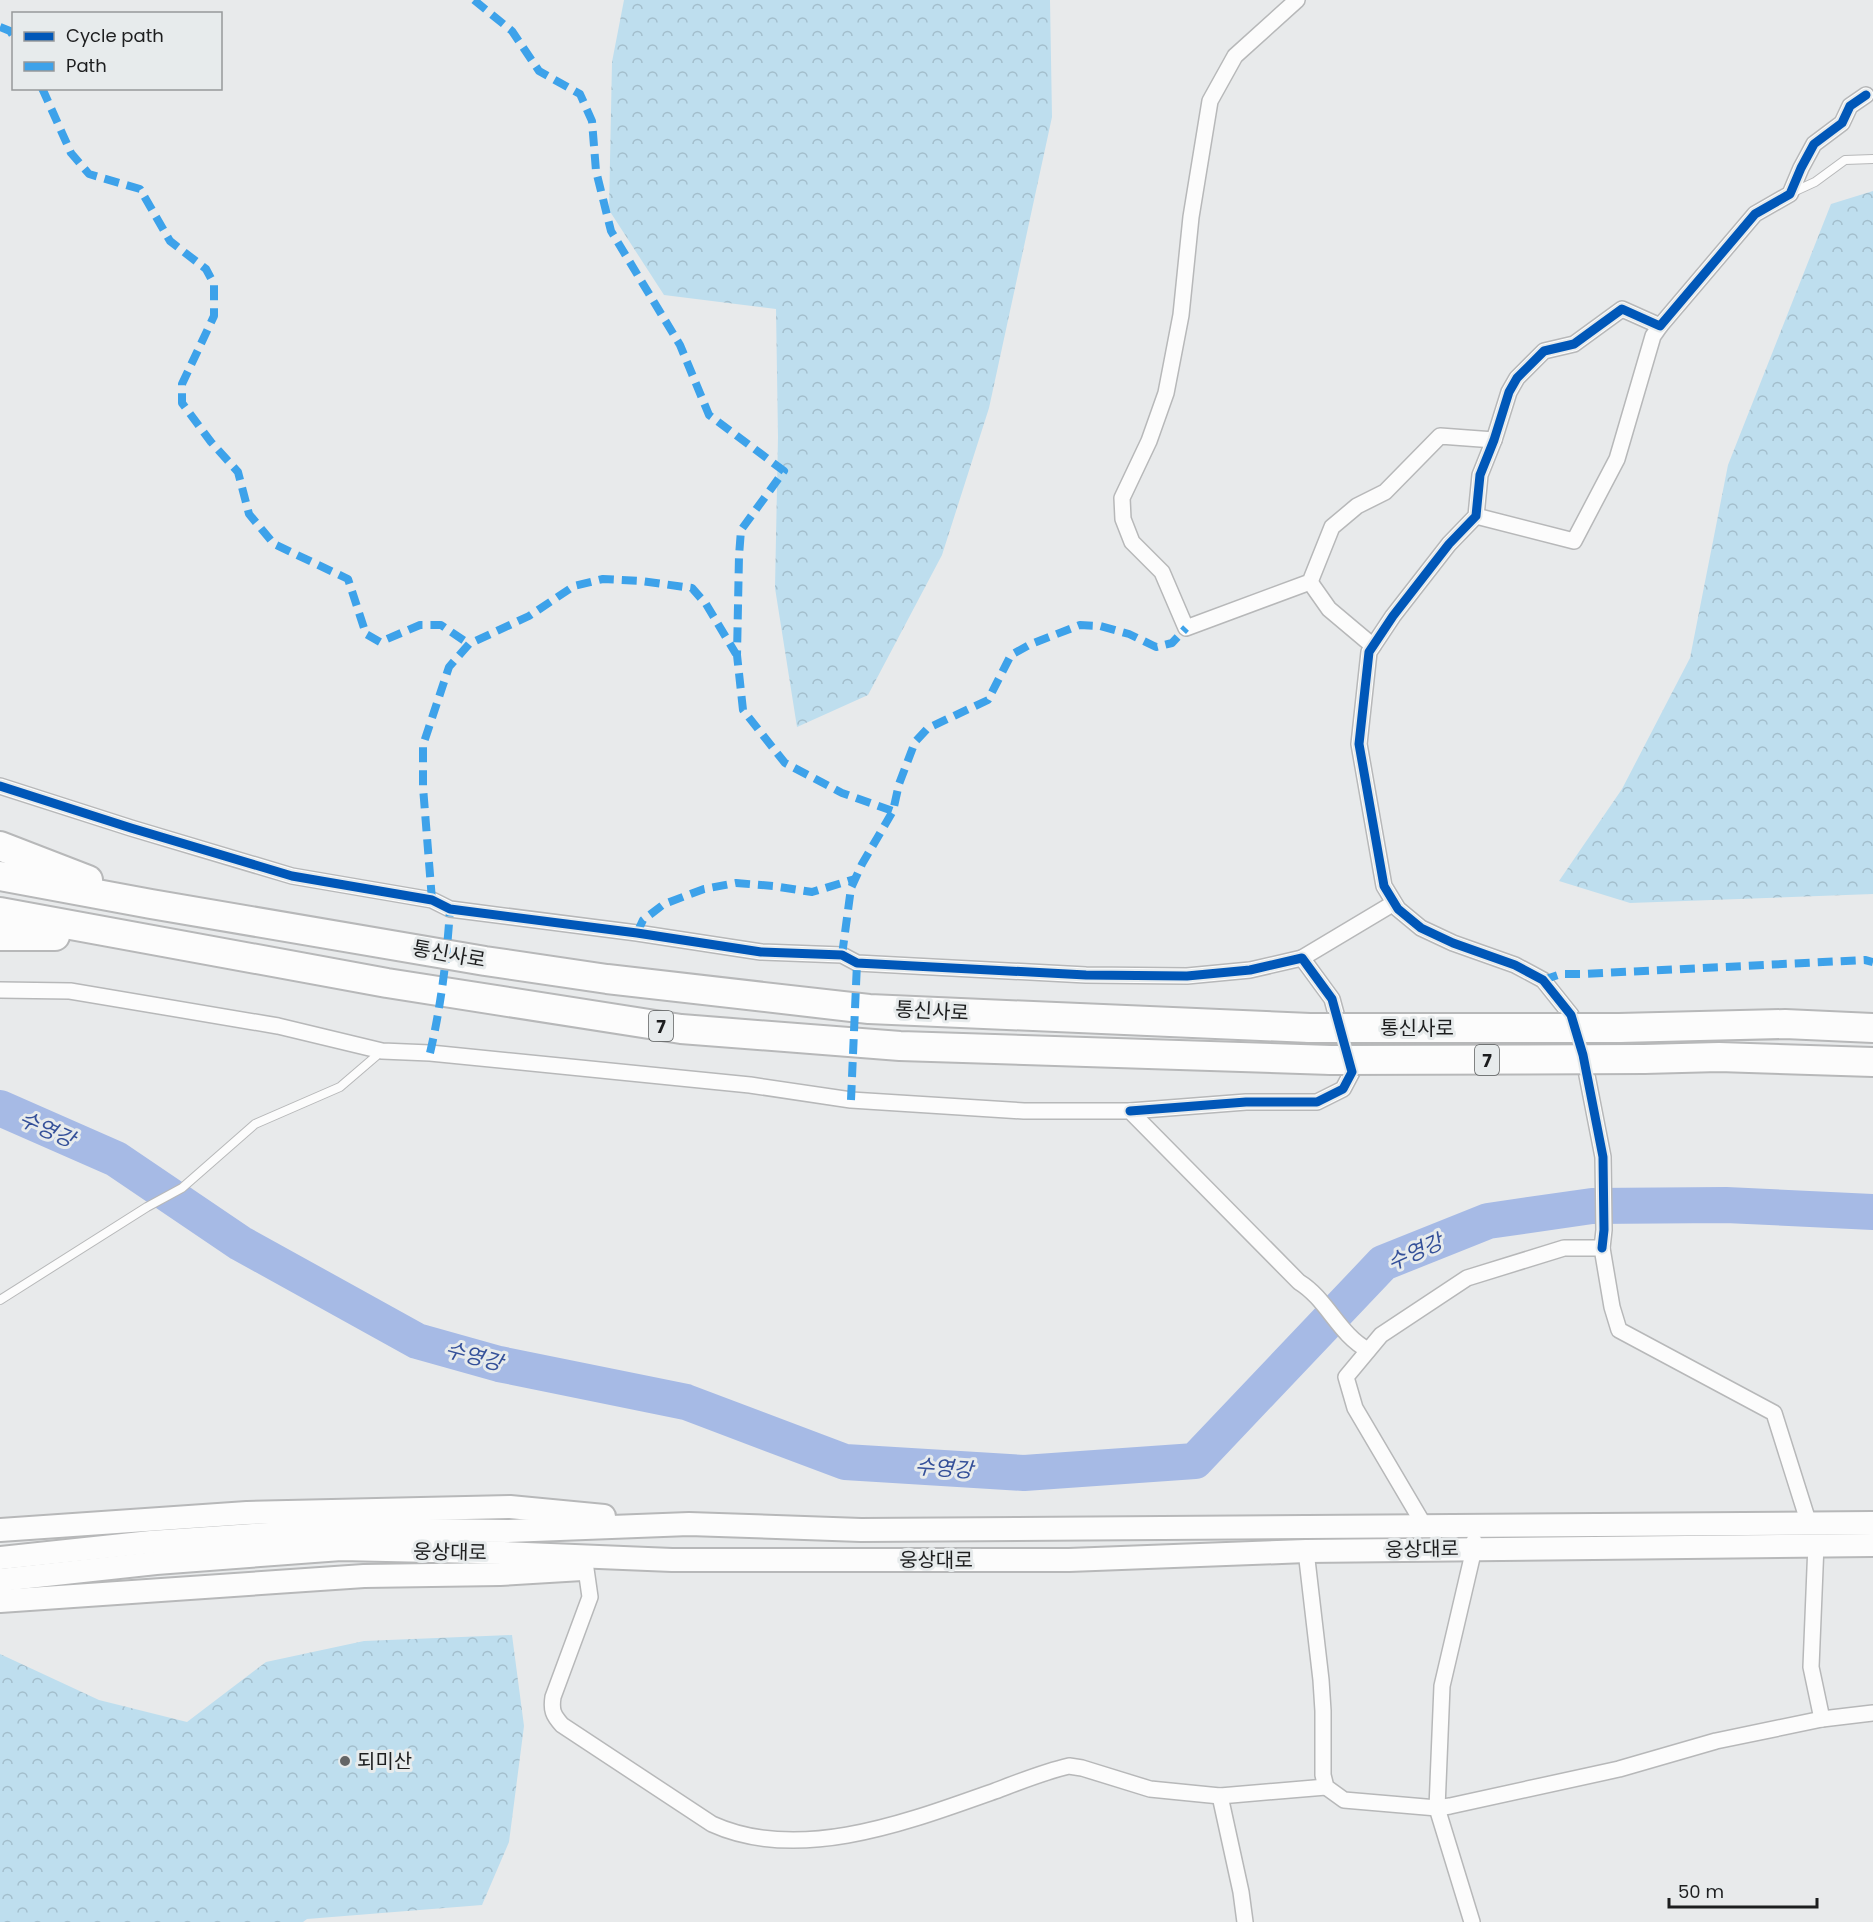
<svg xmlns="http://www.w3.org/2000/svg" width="1873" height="1922" font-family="Poppins,'Noto Sans KR',sans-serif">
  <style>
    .forest { fill: url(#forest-crowns) }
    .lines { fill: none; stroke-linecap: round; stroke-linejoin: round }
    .river { stroke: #a6bae5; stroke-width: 36 }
    .lane-casing { stroke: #b7b8b9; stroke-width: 10 }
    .street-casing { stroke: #b7b8b9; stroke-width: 18 }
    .secondary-casing { stroke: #b7b8b9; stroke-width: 26 }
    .highway-casing { stroke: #b7b8b9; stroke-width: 32 }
    .lane { stroke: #fcfcfc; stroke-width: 8 }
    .street { stroke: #fcfcfc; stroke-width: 15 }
    .secondary { stroke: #fcfcfc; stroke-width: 22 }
    .highway { stroke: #fcfcfc; stroke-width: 28 }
    .highway-bridge-casing { stroke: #b7b8b9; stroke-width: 32; stroke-linecap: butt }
    .highway-bridge { stroke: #fcfcfc; stroke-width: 28 }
    .quiet { stroke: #3da2ea; stroke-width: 8; stroke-dasharray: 15 8; stroke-linecap: butt }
    .cycleway-casing { stroke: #e7ebec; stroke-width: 13 }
    .cycleway { stroke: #0057b8; stroke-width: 9 }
    .poi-dot { fill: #646566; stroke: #e7ebec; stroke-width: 2 }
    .labels { text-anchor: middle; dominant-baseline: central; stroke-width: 6; stroke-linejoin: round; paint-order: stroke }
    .shield { fill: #e7ebec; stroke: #5a5c5c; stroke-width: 1.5 }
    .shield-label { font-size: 18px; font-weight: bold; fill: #1d1e1f }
    .street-label { font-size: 20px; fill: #1d1e1f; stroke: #e7ebec }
    .poi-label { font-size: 20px; fill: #1d1e1f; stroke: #e7ebec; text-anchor: start }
    .water-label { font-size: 21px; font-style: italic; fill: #345099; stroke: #e7ebec }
  </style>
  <defs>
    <pattern id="forest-crowns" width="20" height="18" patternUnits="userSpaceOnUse" patternTransform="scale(1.5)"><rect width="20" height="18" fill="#bedeee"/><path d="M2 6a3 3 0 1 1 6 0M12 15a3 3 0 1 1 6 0" fill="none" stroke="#a3becc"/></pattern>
  </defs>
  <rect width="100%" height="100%" fill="#e8eaeb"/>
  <!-- forest -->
  <g class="forest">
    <path d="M624,0H1050L1052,117L989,408L942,555L868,695L797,727L775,588L778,437L776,309L664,295L609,210L612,62Z"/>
    <path d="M1873,191V894L1630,903L1559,881L1622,789L1690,658L1728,465L1831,204Z"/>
    <path d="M512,1635L524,1726L509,1842L482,1905L307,1919L303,1922H0V1654L99,1700L187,1722L266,1662L364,1641Z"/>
  </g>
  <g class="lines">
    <!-- river -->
    <path class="river" d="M0,1108L116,1159L240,1243L417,1341L499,1364L686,1402L845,1462L1024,1473L1195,1461L1383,1263L1488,1221L1592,1206L1726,1205L1873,1212"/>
    <defs>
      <g id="lane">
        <path d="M1791,193L1815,182L1845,160L1873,159"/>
        <path d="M0,1300L147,1207L182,1188L255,1124L340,1087L382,1051"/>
      </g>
      <g id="street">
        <path d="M1297,0L1235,56L1210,101L1191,217L1181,315L1166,393L1149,441L1122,498L1123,519L1132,542L1162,572L1186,628L1310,582L1332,527L1357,506L1385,492L1440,436L1494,440"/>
        <path d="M1476,516L1574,541L1617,459L1653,336L1660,326"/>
        <path d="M1310,582L1329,609L1373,646"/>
        <path d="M0,786L131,828L292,876L432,900L450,909L637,933L761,952L842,955L857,963L1086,975L1187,976L1250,970L1302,958L1332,999L1352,1072L1343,1089L1317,1102H1246L1130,1111"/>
        <path d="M1302,958L1394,903"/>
        <path d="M0,990L70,991L278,1026L382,1051L430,1053L750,1085L851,1100L1024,1111H1130L1299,1282C1327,1299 1339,1335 1368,1350"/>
        <path d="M1602,1248L1604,1230L1603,1157L1583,1055L1571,1015L1543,980L1515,965L1453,943L1421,928L1398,909L1384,886L1359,744L1369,652L1393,616L1449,544L1476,516L1480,475L1494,440L1509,392L1517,378L1544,351L1574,344L1622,309L1660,326L1755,214L1790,194L1801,168L1814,144L1842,123L1850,106L1866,95"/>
        <path d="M1424,1525L1355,1408L1346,1377L1381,1335L1467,1278L1564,1248H1602L1612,1307L1619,1330L1774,1413L1809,1524"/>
        <path d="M1816,1544L1811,1667L1822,1719"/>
        <path d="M1306,1551L1321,1680L1323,1711V1775L1326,1787L1344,1800L1437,1808L1450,1806L1619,1769L1716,1741L1822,1719L1873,1713"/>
        <path d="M586,1569L590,1597L553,1697C551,1710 553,1715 562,1725L712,1824C800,1864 910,1821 995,1791C1019,1782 1043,1772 1069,1766L1082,1768L1150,1789L1220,1796L1326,1787"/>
        <path d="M1220,1796L1241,1892L1245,1922"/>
        <path d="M1472,1922L1437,1808L1442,1686L1474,1549V1541"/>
      </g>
      <g id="secondary">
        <path d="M0,1530L247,1513L510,1507L604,1516"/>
        <path d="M0,1558L151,1542L340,1529L507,1531L689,1524L861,1530L1873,1523"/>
        <path d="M0,1580L156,1563L341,1549L478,1552L672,1560H1069L1306,1551L1873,1545"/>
        <path d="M0,1601L364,1576L500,1574L582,1569"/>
      </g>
      <g id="highway">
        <path d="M0,846L88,880"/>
        <path d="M0,876L151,904L485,961L607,979L869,1009L1310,1028"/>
        <path d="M0,912L387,983L681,1029L900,1046L1331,1060"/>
        <path d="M0,936H55"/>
        <path d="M1619,1028L1785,1024L1873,1028"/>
        <path d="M1644,1059L1719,1057L1873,1062"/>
      </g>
    </defs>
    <!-- lane casing -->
    <use href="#lane" class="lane-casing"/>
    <!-- street casing -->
    <use href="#street" class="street-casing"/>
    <!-- secondary casing -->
    <use href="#secondary" class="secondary-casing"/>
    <!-- highway casing -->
    <use href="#highway" class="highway-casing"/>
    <!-- lane -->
    <use href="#lane" class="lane"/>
    <!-- street -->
    <use href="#street" class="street"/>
    <!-- secondary -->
    <use href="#secondary" class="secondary"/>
    <!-- highway -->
    <use href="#highway" class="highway"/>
    <defs>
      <g id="highway-bridge">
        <path d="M1310,1028H1619"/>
        <path d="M1331,1060L1644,1059"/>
      </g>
    </defs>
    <!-- highway-bridge casing -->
    <use href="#highway-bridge" class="highway-bridge-casing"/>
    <!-- highway-bridge -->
    <use href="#highway-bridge" class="highway-bridge"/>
    <!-- quiet -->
    <g class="quiet">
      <path d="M474,0L512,31L539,71L580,94L592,121L596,171L611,231L680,345L709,415L784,471L741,530L739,556L737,655L743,710L785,763L842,793L893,811"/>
      <path d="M0,27L10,31L14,37"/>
      <path d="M42,88L71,153L89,174L140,189L170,241L206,269L214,284V316L182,384V403L211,442L238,472L249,514L274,544L348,579L366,634L380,642L420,625H441L469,644"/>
      <path d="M432,900L423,787V745L449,667L469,644L529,616L574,586L603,579L641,581L692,588L706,604L736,654"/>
      <path d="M637,933L643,920L664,904L704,889L736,883L773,886L812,892L855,879"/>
      <path d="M842,955L851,888L862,864L893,811L899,784L915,742L928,728L988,700L1011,655L1031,644L1080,625L1100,626L1129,634L1156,647L1172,643L1186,628"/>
      <path d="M1543,980L1561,974H1582L1865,960L1873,962"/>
      <path d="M430,1053C441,1006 447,957 450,909"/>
      <path d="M851,1100L857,963"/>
    </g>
    <defs>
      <g id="cycleway">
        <path d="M0,786L131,828L292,876L432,900L450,909L637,933L761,952L842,955L857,963L1086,975L1187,976L1250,970L1302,958L1332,999L1352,1072L1343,1089L1317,1102H1246L1130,1111"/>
        <path d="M1602,1248L1604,1230L1603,1157L1583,1055L1571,1015L1543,980L1515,965L1453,943L1421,928L1398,909L1384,886L1359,744L1369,652L1393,616L1449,544L1476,516L1480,475L1494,440L1509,392L1517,378L1544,351L1574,344L1622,309L1660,326L1755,214L1790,194L1801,168L1814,144L1842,123L1850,106L1866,95"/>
      </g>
    </defs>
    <!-- cycleway casing -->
    <use href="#cycleway" class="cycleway-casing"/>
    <!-- cycleway -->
    <use href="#cycleway" class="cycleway"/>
  </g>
  <!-- markers -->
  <circle class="poi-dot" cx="345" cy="1761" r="6"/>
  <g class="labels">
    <!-- shield labels -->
    <g class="shield">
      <rect x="649" y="1011" width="24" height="30" rx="4.5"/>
      <rect x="1475" y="1045" width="24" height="30" rx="4.5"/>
    </g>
    <g class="shield-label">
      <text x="661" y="1026">7</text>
      <text x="1487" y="1060">7</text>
    </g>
    <!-- street labels -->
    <g class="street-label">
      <text transform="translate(449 954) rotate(10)">통신사로</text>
      <text transform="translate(932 1011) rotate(3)">통신사로</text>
      <text x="1417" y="1028">통신사로</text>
      <text transform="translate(1422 1549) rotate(-1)">웅상대로</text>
      <text transform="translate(450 1552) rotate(1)">웅상대로</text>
      <text x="936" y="1560">웅상대로</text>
    </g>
    <!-- poi labels -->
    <g class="poi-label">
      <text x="357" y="1761">되미산</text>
    </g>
    <!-- water labels -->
    <g class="water-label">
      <text transform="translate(47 1129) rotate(24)">수영강</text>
      <text transform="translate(1415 1252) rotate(-24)">수영강</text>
      <text transform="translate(474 1356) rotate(15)">수영강</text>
      <text transform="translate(944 1468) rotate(4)">수영강</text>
    </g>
  </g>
  <!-- legend -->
  <rect x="12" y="12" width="210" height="78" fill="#e7ebec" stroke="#96999a" stroke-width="1.5"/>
  <rect x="24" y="32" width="30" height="9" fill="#0057b8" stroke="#96999a" stroke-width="1.5"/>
  <text x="66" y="42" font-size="18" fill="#1d1e1f">Cycle path</text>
  <rect x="24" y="62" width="30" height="9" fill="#3da2ea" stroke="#96999a" stroke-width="1.5"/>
  <text x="66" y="72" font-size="18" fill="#1d1e1f">Path</text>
  <!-- scale -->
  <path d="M1669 1898v9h148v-9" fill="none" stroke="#1d1e1f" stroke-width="3"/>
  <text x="1678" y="1898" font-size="18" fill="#1d1e1f" stroke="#e7ebec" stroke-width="4.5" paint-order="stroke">50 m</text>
</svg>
